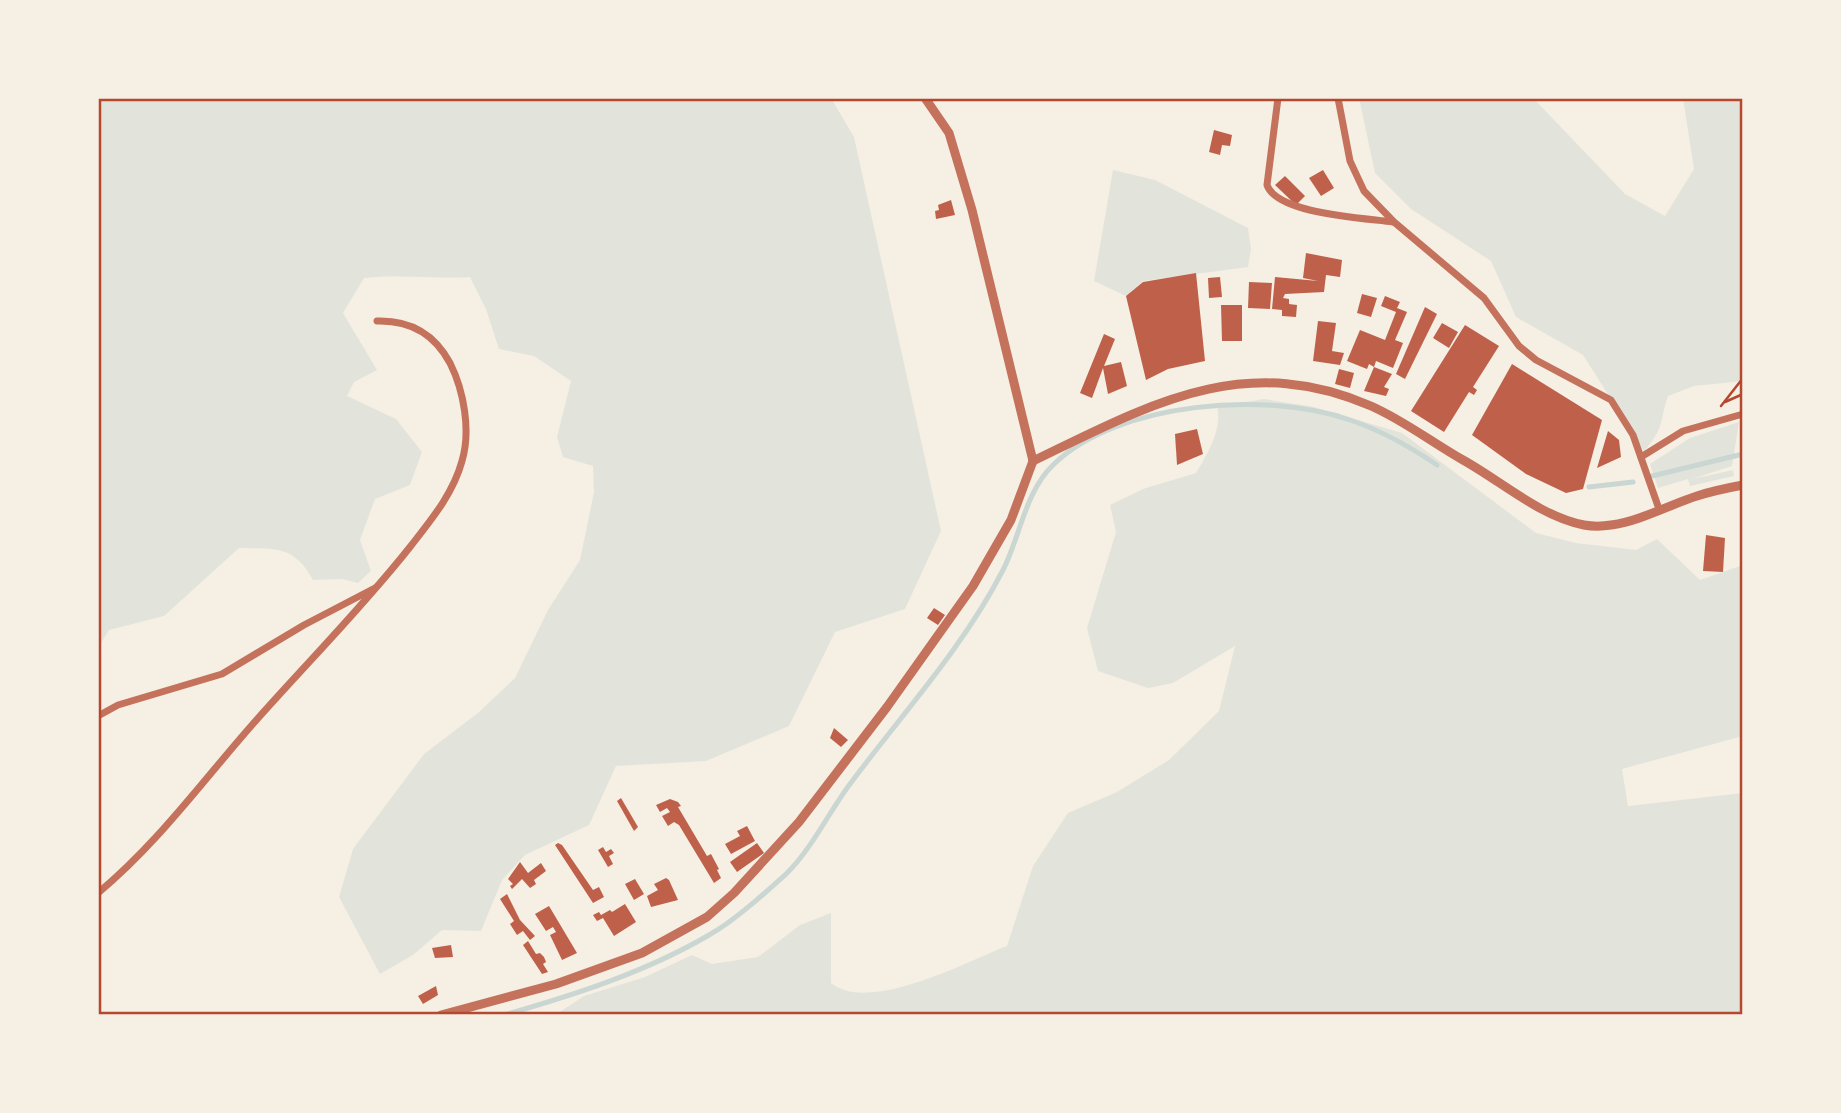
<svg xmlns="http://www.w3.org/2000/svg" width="1841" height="1113" font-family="'Fira Sans Condensed',sans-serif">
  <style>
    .green { fill: #e2e4dc }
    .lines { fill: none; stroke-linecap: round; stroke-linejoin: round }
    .stream { stroke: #c9d6d2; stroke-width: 5 }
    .building { fill: #bf614a }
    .path { stroke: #b5482f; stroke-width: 2.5 }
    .minor { stroke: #c5725c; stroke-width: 7 }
    .tertiary { stroke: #c5725c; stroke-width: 9 }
    .neatline { fill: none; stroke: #b5482f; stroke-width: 2.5 }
  </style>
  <rect width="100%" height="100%" fill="#f6efe4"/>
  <!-- green -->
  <g class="green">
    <path d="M98,98H831L854,137L941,531L905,609L835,632L789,726L706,761L616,766L589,825L525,855L502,880L481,931L442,930L413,955L380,974L339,897L353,849L424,754L478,713L515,678L548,610L580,560L594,492L593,466L563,457L557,437L571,381L534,356L499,349L486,309L470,277C434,279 400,274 364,278L343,313L377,370L354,382L347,396L396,419L422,452L410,485L375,499L360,540L371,571L358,583L342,579L313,580C294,545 276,549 239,548L164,616L109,630L98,648Z"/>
    <path d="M1359,98H1533L1625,194L1665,216L1694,169L1683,98H1743V381L1694,386L1668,396C1659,422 1665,428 1644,451L1583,355L1516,317L1491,261L1411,209L1375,173Z"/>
    <path d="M1113,170L1155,180L1248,228L1251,249L1248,267L1143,281L1126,296L1094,281Z"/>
    <path d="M1264,399L1314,407L1402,433L1536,533L1576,543L1636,550L1657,539L1700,580L1743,565V736L1622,769L1628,806L1743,793V1015H555L584,996L645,977L692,955L712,964L758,957L800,925L831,913V983C869,1014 966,962 1007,946L1033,866L1068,813L1117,792L1169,760L1219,711L1235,646L1173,683L1148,688L1098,671L1087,628L1116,532L1110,505L1143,489L1196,473C1207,455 1223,428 1217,407Z"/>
    <path d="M1739,422L1732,466L1692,479L1733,470L1734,476L1690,486L1688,479L1658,488L1650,464L1690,438Z"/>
  </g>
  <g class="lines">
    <!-- stream -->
    <g class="stream">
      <path d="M1652,476L1743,454"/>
      <path d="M1589,487L1633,482"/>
      <path d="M504,1015C574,995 646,972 709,935C733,922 765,893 786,874C811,850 829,812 850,784C902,714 963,648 1003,570C1020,537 1025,492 1053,465C1118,401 1268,391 1350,420C1383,431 1409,446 1437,465"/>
    </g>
  </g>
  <!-- building -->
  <g class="building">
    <path d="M1214,130L1232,135L1230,146L1222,145L1220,155L1209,152Z"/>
    <path d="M1323,170L1334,188L1321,196L1309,178Z"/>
    <path d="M1285,176L1305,196L1296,205L1275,185Z"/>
    <path d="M951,200L955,215L936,219L935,211L939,210L938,205Z"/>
    <path d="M1306,253L1342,260L1340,277L1326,275L1324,292L1285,294L1283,298L1289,299V304L1297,305L1296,317L1282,316V310L1272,309L1275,277L1318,281L1303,278Z"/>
    <path d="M1196,273L1205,361L1168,369L1146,380L1126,296L1143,282Z"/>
    <path d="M1220,277L1222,297L1209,298L1208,278Z"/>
    <path d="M1249,282L1272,283L1270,309L1248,308Z"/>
    <path d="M1362,294L1377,298L1371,317L1357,313Z"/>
    <path d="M1385,296L1400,302L1397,308L1407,312L1395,340L1403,343L1393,368L1376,361L1374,367L1369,364L1367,369L1347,361L1360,330L1385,340L1396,312L1381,306Z"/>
    <path d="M1221,305H1242V341H1222Z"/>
    <path d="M1425,307L1437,314L1405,379L1396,374Z"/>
    <path d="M1318,321L1336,323L1332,351L1344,353L1340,365L1313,361Z"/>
    <path d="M1442,323L1458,332L1449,348L1433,338Z"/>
    <path d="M1465,325L1499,346L1473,387L1477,390L1474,395L1469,392L1444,432L1411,411Z"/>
    <path d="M1104,334L1115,339L1104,366L1121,362L1127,386L1108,394L1103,368L1092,398L1080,393Z"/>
    <path d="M1512,364L1602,420L1583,489L1566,493L1526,474L1472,435Z"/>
    <path d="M1374,367L1392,374L1384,387L1389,389L1386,396L1364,391Z"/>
    <path d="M1339,369L1354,373L1350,388L1335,384Z"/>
    <path d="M1197,429L1203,454L1177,465L1175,434Z"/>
    <path d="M1608,431L1619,440L1621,457L1597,468Z"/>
    <path d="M1706,535L1725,538L1723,572L1703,571Z"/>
    <path d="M934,608L945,615L938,625L927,618Z"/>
    <path d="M834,728L848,740L841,747L830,738Z"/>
    <path d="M621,798L638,827L634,831L617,801Z"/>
    <path d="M670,799L678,802L681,806L678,807L707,856L711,854L719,869L717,870L721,878L714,883L679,825L674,822L668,826L662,816L670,812L667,808L660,812L656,805Z"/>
    <path d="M747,826L755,841L731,854L725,844L740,836L737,831Z"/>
    <path d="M558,843L562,845L593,890L599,887L604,897L593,903L555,845Z"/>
    <path d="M757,843L764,853L737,872L730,862Z"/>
    <path d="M603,847L606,852L611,849L614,853L609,856L613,864L608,867L598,850Z"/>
    <path d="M520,862L528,873L541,863L546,871L534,880L536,884L530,888L522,879L512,889L510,886L513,884L508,879Z"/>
    <path d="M666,878L669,880L678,900L651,907L647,896L658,890L654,884Z"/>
    <path d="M635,879L644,894L634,900L625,884Z"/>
    <path d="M507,894L520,920L535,936L530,940L523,931L517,935L510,924L514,921L500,899Z"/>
    <path d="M625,904L636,922L614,936L603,918L597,921L593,915L599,912L601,915L610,910L612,912Z"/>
    <path d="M549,906L577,953L562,960L550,935L556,932L553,927L546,931L535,914Z"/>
    <path d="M528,941L536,954L540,953L544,957L546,962L543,964L548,972L542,974L523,945Z"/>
    <path d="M451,945L453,957L435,958L432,948Z"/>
    <path d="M436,986L438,995L423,1004L418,996Z"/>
  </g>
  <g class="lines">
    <!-- path -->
    <g class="path">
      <path d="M1725,402L1743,394"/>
      <path d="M1721,406L1743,378"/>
      <path d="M1743,432V441"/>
      <path d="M1743,456V458"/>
    </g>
    <!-- minor -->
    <g class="minor">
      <path d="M1278,98L1267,185C1277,214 1364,218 1393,222"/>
      <path d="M1338,98L1350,161L1364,191L1394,222L1484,298L1519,346L1536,360L1611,400L1633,435L1659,509"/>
      <path d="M1641,457L1683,431L1743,414"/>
      <path d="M98,716L118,705L222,674L304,625L375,588"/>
      <path d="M98,893C157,844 201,783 252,725C304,666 361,609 410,547C431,520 453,494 462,461C471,431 464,391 450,363C434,333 410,320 377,321"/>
    </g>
    <!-- tertiary -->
    <g class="tertiary">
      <path d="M925,98L949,133L972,210L1033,461"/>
      <path d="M1033,461C1147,406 1243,350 1371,406C1403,420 1433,443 1463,460C1501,481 1541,517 1584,525C1622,532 1662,507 1697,496C1712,491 1727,488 1743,485"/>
      <path d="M441,1015L556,984L642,953L707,917L734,893L799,822L887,707L973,586L1011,520L1033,461"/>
    </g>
  </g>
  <!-- border -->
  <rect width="1841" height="1113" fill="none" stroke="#f6efe4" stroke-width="200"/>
  <rect x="100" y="100" width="1641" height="913" class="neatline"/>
</svg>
